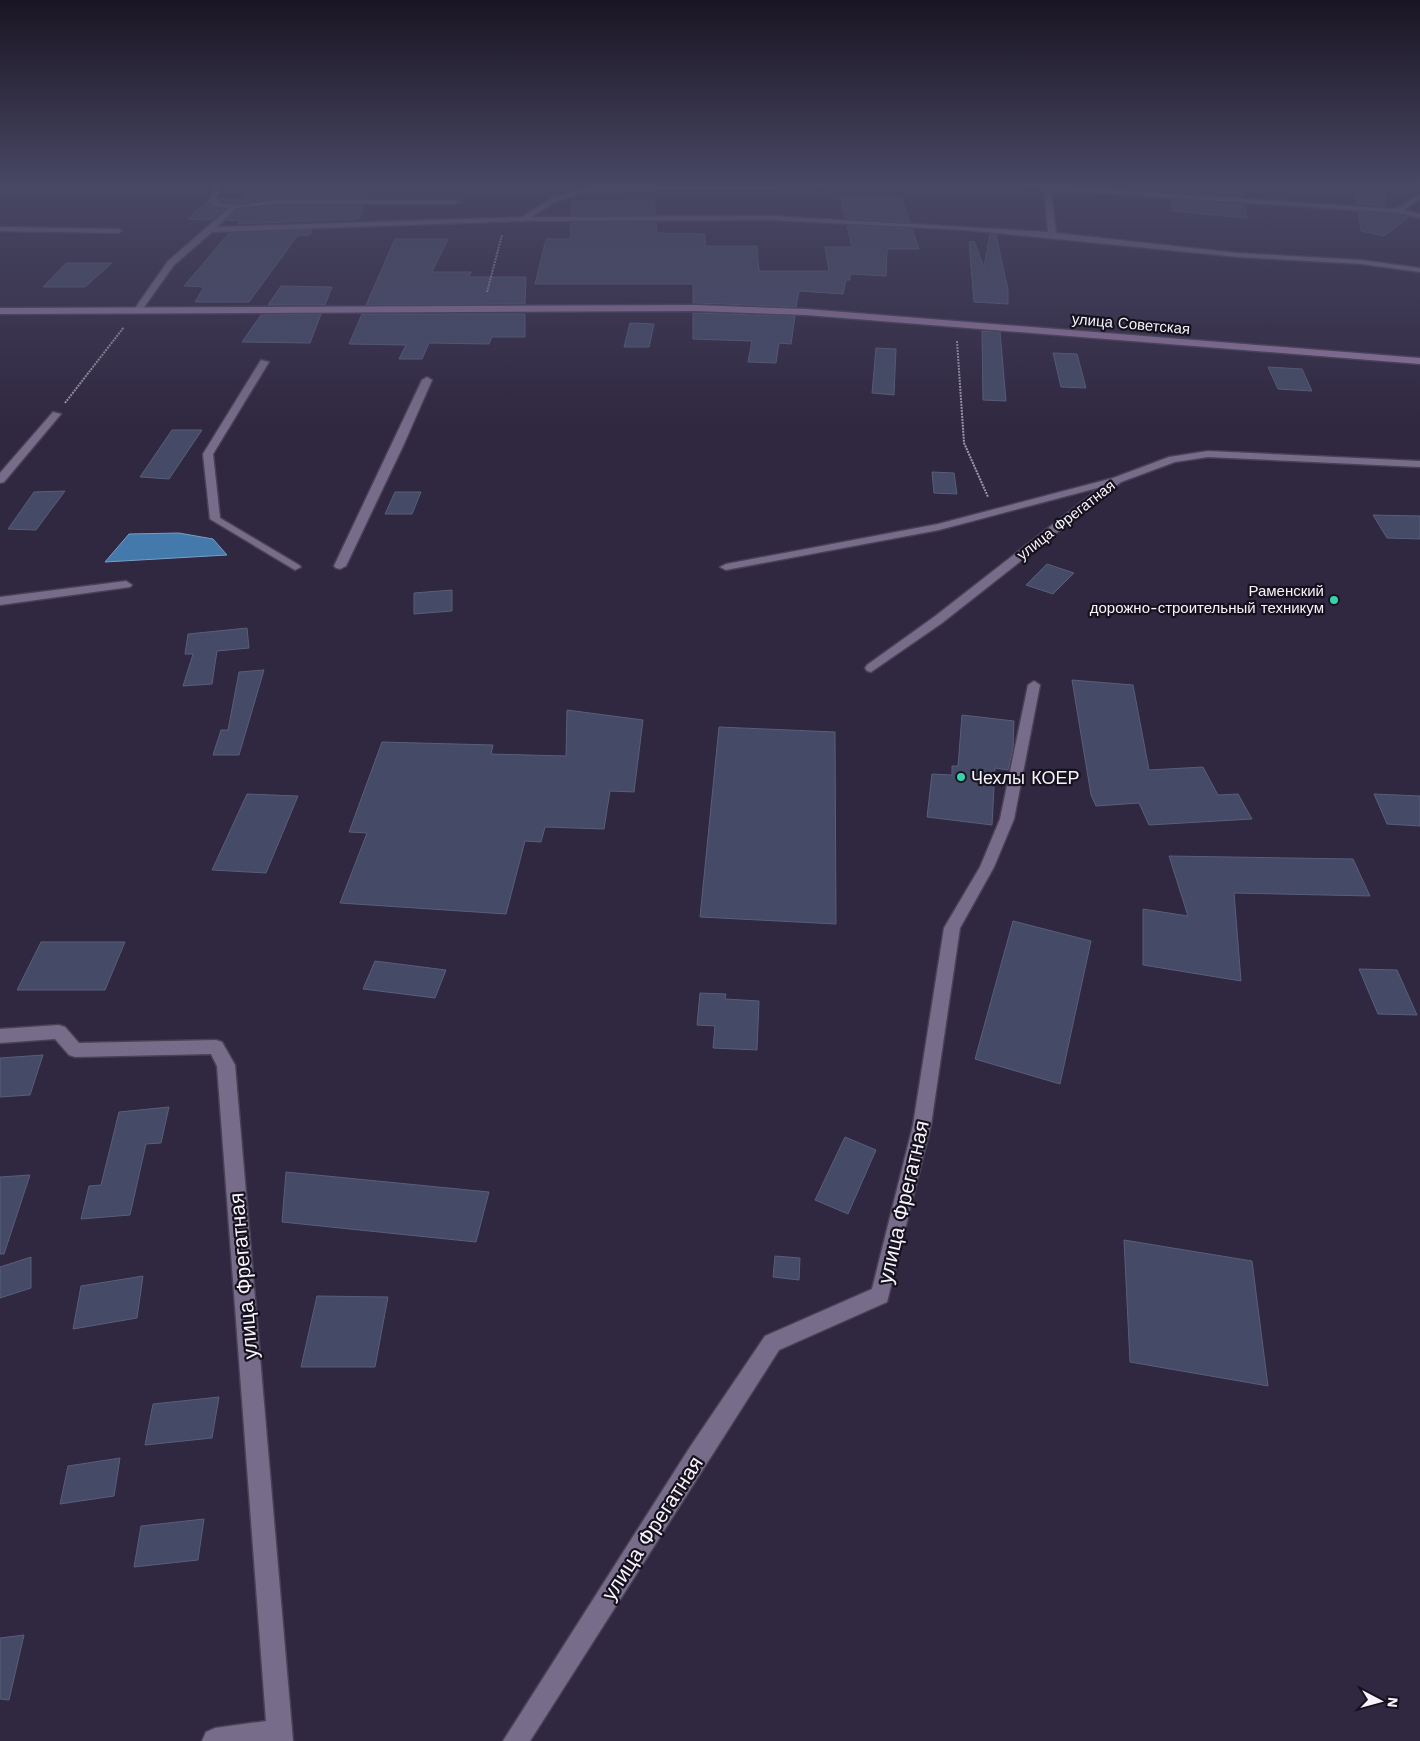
<svg xmlns="http://www.w3.org/2000/svg" width="1420" height="1741" font-family="'Work Sans',sans-serif">
  <style>
    .water { fill: #4479ab; stroke: #799ec4 }
    .building { fill: #454b66; stroke: #585e7a }
    .lines { fill: none; stroke-linecap: round; stroke-linejoin: round }
    .lane-casing { stroke: #494155; stroke-width: 3 }
    .street-casing { stroke: #494155; stroke-width: 3 }
    .secondary-casing { stroke: #494155; stroke-width: 3 }
    .path { stroke: #9d97a8; stroke-width: 2; stroke-dasharray: 2 1; stroke-linecap: butt }
    .lane { fill: #776d8a; fill-rule: evenodd }
    .street { fill: #776d8a; fill-rule: evenodd }
    .secondary { fill: #9378a0; fill-rule: evenodd }
    .poi-dot { fill: #34d4a8; stroke: #16121d; stroke-width: 2 }
    .labels { text-anchor: middle; dominant-baseline: central; stroke-width: 4.5; stroke-linejoin: round; paint-order: stroke }
    .far-street-label { font-size: 15px; fill: #f6f3fd; stroke: #16121d }
    .far-poi-label { font-size: 15px; fill: #f6f3fd; stroke: #16121d; text-anchor: end }
    .poi-label { font-size: 18px; fill: #f6f3fd; stroke: #16121d; text-anchor: start }
    .near-street-label { font-size: 21px; fill: #f6f3fd; stroke: #16121d }
  </style>
  <rect width="100%" height="100%" fill="#302740"/>
  <!-- water -->
  <path class="water" d="M179,533L213,539L227,555L105,562L129,534Z"/>
  <!-- building -->
  <g class="building">
    <path d="M262,186H293L291,190L371,189L367,198H278L236,204L218,199H241L246,191H259Z"/>
    <path d="M1170,186H1241L1243,197L1171,192Z"/>
    <path d="M1355,190L1384,193L1386,206L1357,204Z"/>
    <path d="M840,197H901L910,222L845,218Z"/>
    <path d="M654,200L655,215H571L572,201Z"/>
    <path d="M1171,200L1244,205L1247,218L1172,211Z"/>
    <path d="M207,201L215,209L224,210L213,220L188,219Z"/>
    <path d="M278,206H364L359,219L237,224L240,221L227,220L238,210Z"/>
    <path d="M1358,212L1398,215L1409,217L1384,236L1361,231Z"/>
    <path d="M656,222L657,233L705,234V246H757L759,271H829L825,247H852L847,226L912,229L919,249H887L886,276L850,274V280H846L843,294L799,291L796,307L693,303V284H535L546,239H570L571,223Z"/>
    <path d="M312,230L310,235H298L249,302H195L204,287L184,286L229,233Z"/>
    <path d="M990,234L996,235L1008,290V304L974,302L969,242L974,241L984,267Z"/>
    <path d="M395,239H448L432,272H471L469,277H526L525,304L366,305Z"/>
    <path d="M66,263H112L85,287H43Z"/>
    <path d="M281,286L332,287L325,305H268Z"/>
    <path d="M693,313L795,316L791,344L779,343L776,363L748,362L752,341L693,339Z"/>
    <path d="M321,314L310,343L242,342L261,315Z"/>
    <path d="M362,314H525V337H492L489,344L429,343L422,359H399L406,345L349,344Z"/>
    <path d="M630,323L654,324L649,347H624Z"/>
    <path d="M982,331L1000,332L1006,401L983,400Z"/>
    <path d="M876,348L896,349L894,395L872,393Z"/>
    <path d="M1053,353L1077,354L1086,388L1061,387Z"/>
    <path d="M1268,367L1302,369L1312,391L1278,389Z"/>
    <path d="M172,430H202L169,479L140,477Z"/>
    <path d="M932,472L954,473L957,494L934,493Z"/>
    <path d="M65,491L36,530L8,529L34,492Z"/>
    <path d="M395,492H421L412,514H385Z"/>
    <path d="M1373,515L1420,516V539L1387,538Z"/>
    <path d="M1047,564L1074,573L1053,594L1026,585Z"/>
    <path d="M452,590V611L414,614V593Z"/>
    <path d="M247,628L249,648L217,651L212,684L183,686L193,654H185L188,634Z"/>
    <path d="M264,670L239,755H213L221,730H228L239,672Z"/>
    <path d="M1072,680L1133,685L1149,770L1203,767L1218,795L1238,794L1252,819L1149,825L1139,803L1096,806L1091,795Z"/>
    <path d="M567,710L643,720L634,792L610,791L604,829L545,827L541,842L525,841L506,914L340,903L367,833L349,832L382,742L493,745L491,754L566,756Z"/>
    <path d="M962,715L1014,721L1013,749L1008,770L995,768L992,825L927,817L932,774L952,775V766H958Z"/>
    <path d="M719,727L835,732L836,924L700,917Z"/>
    <path d="M247,794L298,796L266,873L212,870Z"/>
    <path d="M1374,794L1420,796V826L1387,824Z"/>
    <path d="M1169,856L1353,859L1370,896L1234,893L1241,981L1143,965V909L1188,916Z"/>
    <path d="M1013,921L1091,941L1060,1084L975,1059Z"/>
    <path d="M41,942H125L105,990H17Z"/>
    <path d="M375,961L446,970L435,998L363,989Z"/>
    <path d="M1359,969L1397,970L1417,1015L1378,1014Z"/>
    <path d="M700,993L726,994L725,999L759,1001L757,1050L713,1048L715,1026L697,1025Z"/>
    <path d="M43,1055L30,1095L0,1097V1058Z"/>
    <path d="M169,1107L161,1143L146,1144L130,1215L81,1219L89,1186L101,1185L119,1112Z"/>
    <path d="M845,1137L876,1150L848,1214L815,1200Z"/>
    <path d="M286,1172L489,1192L476,1242L282,1222Z"/>
    <path d="M30,1175L4,1254H0V1177Z"/>
    <path d="M1124,1240L1252,1261L1268,1386L1130,1362Z"/>
    <path d="M775,1256L800,1258L799,1280L773,1277Z"/>
    <path d="M31,1257V1288L0,1298V1267Z"/>
    <path d="M143,1276L137,1318L73,1329L81,1286Z"/>
    <path d="M317,1296L388,1297L375,1367H301Z"/>
    <path d="M219,1397L212,1438L145,1445L153,1404Z"/>
    <path d="M120,1458L114,1496L60,1504L68,1466Z"/>
    <path d="M204,1519L198,1560L134,1567L141,1526Z"/>
    <path d="M24,1635L9,1700L0,1699V1638Z"/>
  </g>
  <g class="lines">
    <defs>
      <g id="lane">
        <path d="M278,200H456L460,202L456,204H278L235,208L231,206Z"/>
        <path d="M0,227L118,229L122,231L118,233L0,231Z"/>
        <path d="M261,360L269,362L213,454L220,518L299,565L301,567L295,570L210,519L203,454Z"/>
        <path d="M427,377L432,380L404,444L346,566L340,569L336,568L334,566L422,380Z"/>
        <path d="M53,412L61,414L4,482L0,483V473Z"/>
      </g>
      <g id="street">
        <path d="M213,186H220L216,199L221,203L239,206L217,227L522,217L552,198L590,187L827,186L824,188L590,191L557,201L531,217L772,216L1048,232L1044,189L1025,186H1064L1396,209L1420,194V199L1404,210L1420,214V218L1398,213L1051,190L1056,233L1238,253L1361,260L1420,268V272L1361,264L1238,257L966,230L772,220L524,221L212,232L174,265L140,313H134L133,311L168,261L229,208L216,207L209,202Z"/>
        <path d="M1208,451L1420,461V467L1208,457L1175,462L1121,482L942,623L871,672L867,671L865,668L867,665L934,617L1101,487L939,530L726,570L720,567L726,564L938,524L1113,478L1169,457Z"/>
        <path d="M126,581L132,585L130,587L0,605V597Z"/>
        <path d="M1034,681L1040,685L1014,819L994,867L960,928L931,1125L887,1302L779,1350L530,1741H503L690,1447L765,1336L872,1289L913,1125L944,928L980,867L1000,819L1028,685Z"/>
        <path d="M59,1025L65,1027L79,1043L216,1040L222,1042L235,1065L293,1741H202L206,1732L215,1728L266,1721L217,1066L211,1054L75,1057L69,1055L55,1039L0,1043V1029Z"/>
      </g>
      <path id="secondary" d="M695,305L806,309L1420,358V364L806,315L695,311L0,314V308Z"/>
    </defs>
    <!-- lane casing -->
    <use href="#lane" class="lane-casing"/>
    <!-- street casing -->
    <use href="#street" class="street-casing"/>
    <!-- secondary casing -->
    <use href="#secondary" class="secondary-casing"/>
    <!-- path -->
    <g class="path">
      <path d="M487,292L502,235"/>
      <path d="M957,341L964,443L988,497"/>
      <path d="M65,403L124,327"/>
    </g>
    <!-- lane -->
    <use href="#lane" class="lane"/>
    <!-- street -->
    <use href="#street" class="street"/>
    <!-- secondary -->
    <use href="#secondary" class="secondary"/>
  </g>
  <!-- sky -->
  <linearGradient id="sky" x2="0" y2="1"><stop stop-color="#1a1523"/><stop offset="0.43" stop-color="#484764"/><stop offset="1" stop-color="#484764" stop-opacity="0"/></linearGradient>
  <rect width="1420" height="430" fill="url(#sky)"/>
  <!-- markers -->
  <g class="poi-dot">
    <circle cx="1334" cy="600" r="5"/>
    <circle cx="961" cy="777" r="5"/>
  </g>
  <g class="labels">
    <!-- far-street labels -->
    <g class="far-street-label">
      <text transform="translate(1131 324) rotate(5)">улица Советская</text>
      <text transform="translate(1066 520) rotate(-38)">улица Фрегатная</text>
    </g>
    <!-- far-poi labels -->
    <g class="far-poi-label">
      <text x="1324" y="591">Раменский<tspan x="1324" dy="17">дорожно-строительный техникум</tspan></text>
    </g>
    <!-- poi labels -->
    <g class="poi-label">
      <text x="971" y="777">Чехлы КОЕР</text>
    </g>
    <!-- near-street labels -->
    <g class="near-street-label">
      <text transform="translate(903 1202) rotate(-77)">улица Фрегатная</text>
      <text transform="translate(243 1276) rotate(-95)">улица Фрегатная</text>
      <text transform="translate(652 1528) rotate(-57)">улица Фрегатная</text>
    </g>
  </g>
  <!-- north arrow -->
  <g transform="translate(1380 1701) rotate(96)" stroke="#16121d" stroke-width="4" paint-order="stroke">
  <path d="M0-4L9 19L0 12L-9 19Z" fill="#f6f3fd"/>
  <text y="-8" font-size="14" font-weight="bold" text-anchor="middle" fill="#f6f3fd">N</text>
  </g>
</svg>
